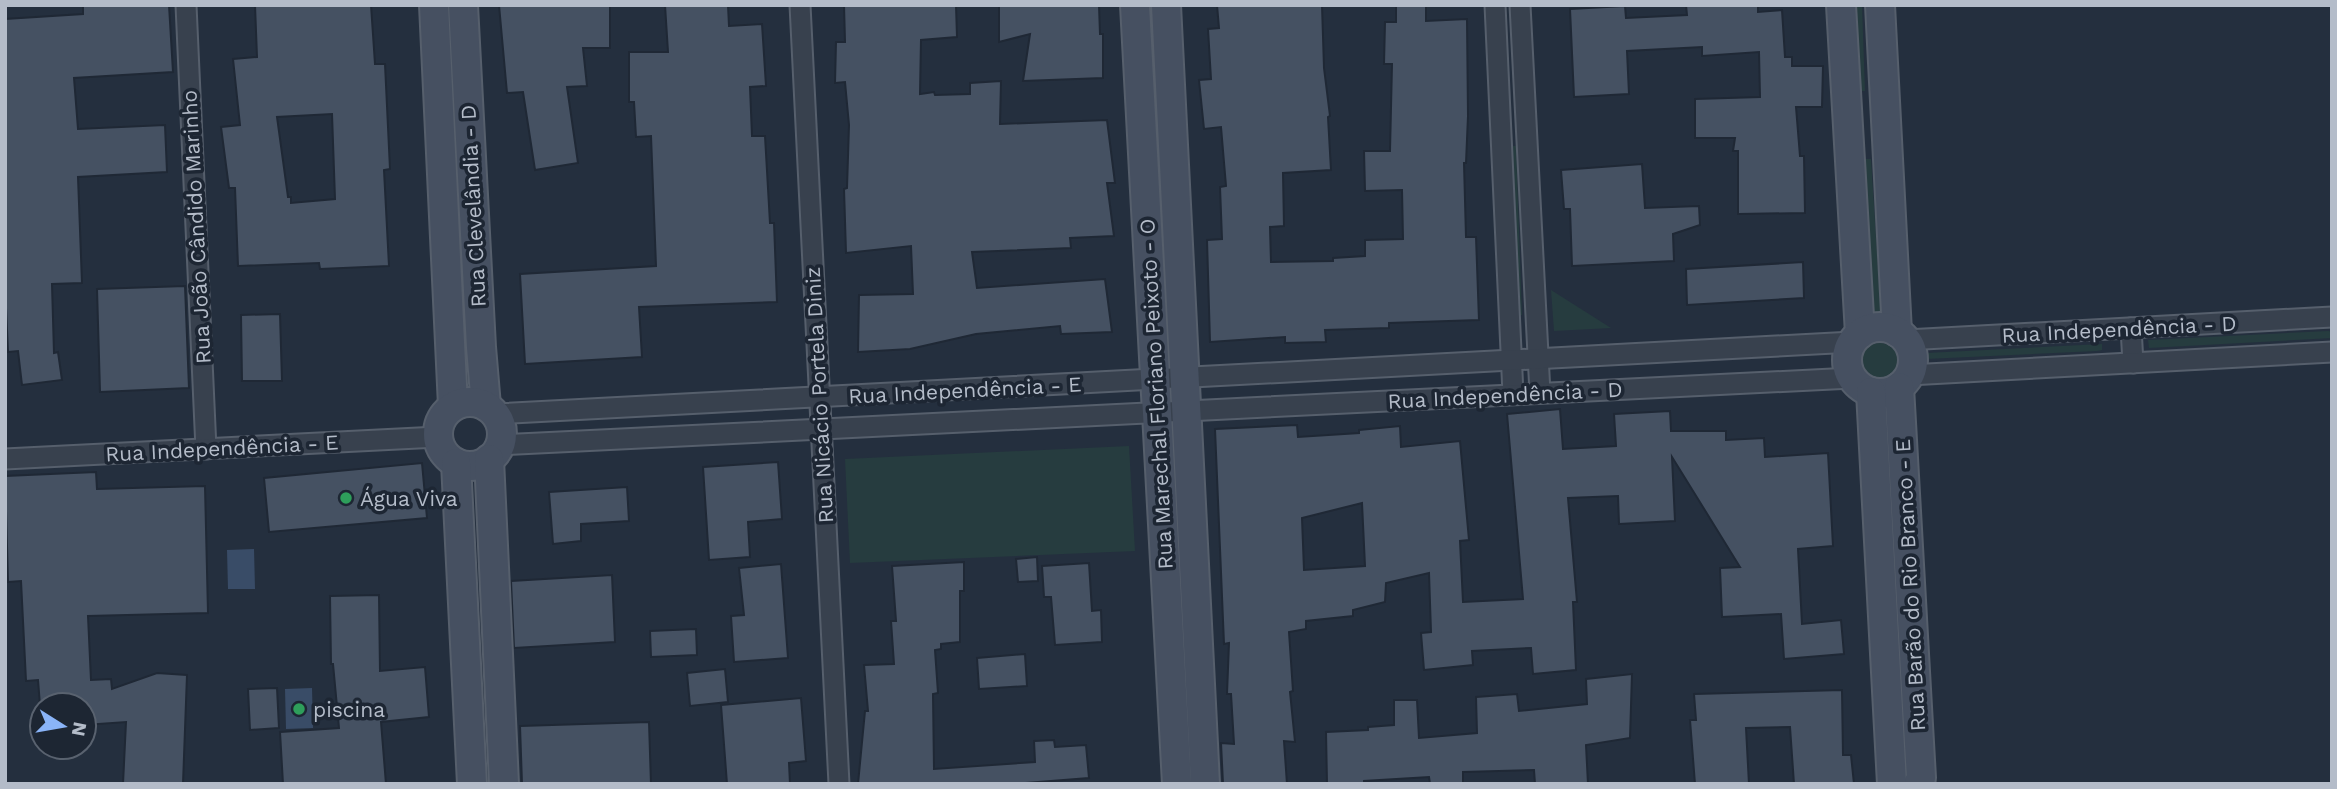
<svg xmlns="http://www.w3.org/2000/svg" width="2337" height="789" font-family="'Work Sans',sans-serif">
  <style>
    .green { fill: #263c3f }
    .water { fill: #394c67 }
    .building { fill: #455162; stroke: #1f2835; stroke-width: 2; fill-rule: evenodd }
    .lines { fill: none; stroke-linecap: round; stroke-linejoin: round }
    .street-casing { stroke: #565f6c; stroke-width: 23 }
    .secondary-casing { stroke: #565f6c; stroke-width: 32 }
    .street { stroke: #38414e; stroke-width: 19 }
    .secondary { stroke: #465061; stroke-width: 28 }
    .leisure-dot { fill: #2e9e5b; stroke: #1d2633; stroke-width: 2.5 }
    .labels { text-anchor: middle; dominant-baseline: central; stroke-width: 7; stroke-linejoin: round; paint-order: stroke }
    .street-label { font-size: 21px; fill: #b4bcc9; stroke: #1d2633 }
    .poi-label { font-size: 21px; fill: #b4bcc9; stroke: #1d2633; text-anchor: start }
  </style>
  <rect width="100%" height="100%" fill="#242f3e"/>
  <!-- green -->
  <g class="green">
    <path d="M1854,5H1862L1865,91H1857Z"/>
    <path d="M1509,146H1516L1522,315L1514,316Z"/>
    <path d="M1863,159H1871L1881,316L1872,314Z"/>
    <path d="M1551,290L1611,328L1554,331Z"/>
    <path d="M2328,331L2332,332V338L2149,348L2148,340Z"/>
    <circle cx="1880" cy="362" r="19"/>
    <path d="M2102,344V350L2097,351L1926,359V353Z"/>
    <path d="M1129,446L1135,551L850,563L845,459Z"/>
  </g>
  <!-- water -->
  <g class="water">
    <path d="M254,549L255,589H228L227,550Z"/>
    <path d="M312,688L313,728L286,729L285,689Z"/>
  </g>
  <!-- building -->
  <g class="building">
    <path d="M83,5H169L173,72L74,78L78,129L165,125L167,172L78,177L82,283L52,284L54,353L58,352L62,380L22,385L18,351L8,352L5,286V19L83,14Z"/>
    <path d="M255,5H371L375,64H385L390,169L384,170L389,266L320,269L319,263L238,266L235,188H229L221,127L240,125L233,59L257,57ZM332,114L335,199L291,203V197H288L277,117Z"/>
    <path d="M499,5H610V48H583L587,86L567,87L578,163L535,170L523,92L507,93Z"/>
    <path d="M665,5H728L729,26L762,24L766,86L750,87L752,136H765L770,223H774L777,302L639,307L642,357L525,364L520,274L656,266L651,136L636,137L634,102H629V52H668Z"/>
    <path d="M844,5H956L957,37L921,40L920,94L934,92L935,95L970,94V83L1001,81L1000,124L1107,120L1115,183H1107L1114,236L1070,238L1071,248L972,252L977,288L1105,279L1112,332L1061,334L1060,326L976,334L910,349L858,352L859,295L913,294L911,246L846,253L844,189L847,188L849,125L845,82L835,83L836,42H845Z"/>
    <path d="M999,5H1099L1100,34H1103V78L1023,81L1030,34L999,42Z"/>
    <path d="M1217,5H1322L1324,68L1330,116L1328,117L1331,170L1283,173L1284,226L1270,227L1271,262L1333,261V258L1365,256V240L1403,239L1402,190L1365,191L1364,151H1390L1392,64H1384L1385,22H1396V5H1426V21L1467,19L1468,116L1466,163H1464L1466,237H1476L1479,320L1389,323V328L1325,330L1326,342L1285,343V337L1210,342L1207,240L1222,239L1220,187L1226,186L1221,127L1204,129L1199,80L1211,79L1208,29L1219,28Z"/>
    <path d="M1686,5H1758V12L1782,10L1785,57H1792V66H1823L1822,107H1796L1800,156H1804L1805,213L1738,214V151H1733L1735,138H1695V99L1760,97L1759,52L1702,56V47L1627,51L1629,94L1574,97L1570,9L1625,6L1626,18L1687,15Z"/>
    <path d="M1642,164L1645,208L1699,206L1700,225L1673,234L1674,261L1572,266L1570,209H1564L1561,170Z"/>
    <path d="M1803,262L1804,298L1687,305L1686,269Z"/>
    <path d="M185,286L189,388L100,392L97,289Z"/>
    <path d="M280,314L282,381H242L241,315Z"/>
    <path d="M1560,409L1563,449L1616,446L1614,414L1670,411L1671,431H1726V440L1764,438L1765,457L1828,453L1833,546L1798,549L1802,624L1841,620L1844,654L1784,659L1781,614L1722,617L1720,568L1740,567L1672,457L1675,521L1619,524L1618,496L1568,498L1577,602H1573L1576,670L1533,674L1531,648L1472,651L1473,665L1424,670L1421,633L1431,632L1429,573L1386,583L1385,602L1353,610V616L1306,621V629L1289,632L1293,691L1290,692L1295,742L1284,741L1287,784H1223L1221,743L1234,744L1231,694H1227L1229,643L1224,644L1215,429L1297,425L1298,437L1359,433V430L1400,426L1401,447L1460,441L1469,540L1460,541L1463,602L1523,599L1507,414ZM1362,503L1365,566L1304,570L1302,518Z"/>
    <path d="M778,462L782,519L748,522L750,557L709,560L703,467Z"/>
    <path d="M422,463L427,518L269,532L264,478Z"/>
    <path d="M96,472L97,489L205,486L208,613L88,616L91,680L111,679L112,689L157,673L187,675L183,784H123L126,722L84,725V705H40L38,680L26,681L21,581L8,582L5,476Z"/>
    <path d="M627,487L629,521L581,524V541L553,544L549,492Z"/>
    <path d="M1037,557L1038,581L1018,582L1016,559Z"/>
    <path d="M964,562V591H960V642L941,644V649L935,650L938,693L933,694L934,769L1035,762L1034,741L1054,740L1055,747L1086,745L1089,778L1013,784H858L865,711H868L864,665L894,664L891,621H896L892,566Z"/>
    <path d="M1089,563L1092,611L1101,610L1102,642L1055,645L1051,597H1044L1042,566Z"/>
    <path d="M781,564L788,658L734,662L731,616L744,615L739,568Z"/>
    <path d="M612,575L615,642L514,648L511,581Z"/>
    <path d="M379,595L380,671L425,667L429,717L381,722L386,784H283L280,732L339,728L333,664H331L330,596Z"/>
    <path d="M696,629L697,655L651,657L650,631Z"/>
    <path d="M1025,654L1027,686L979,689L977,658Z"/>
    <path d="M725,669L728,702L690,706L687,673Z"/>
    <path d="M1632,674L1630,738L1586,745L1588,784H1535L1534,770L1463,772V784H1430L1429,777L1364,781V784H1327L1326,732L1368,730V727L1394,725V700H1417L1419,738L1477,733L1476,697L1517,694L1519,711L1587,704L1586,679Z"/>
    <path d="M277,688L279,728L250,730L248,689Z"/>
    <path d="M1842,690L1843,755H1851L1854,784H1794L1790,727L1746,728L1749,784H1695L1690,720H1696L1694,694Z"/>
    <path d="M801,698L806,761L789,763L790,784H727L721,705Z"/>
    <path d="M649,722L651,784H522L520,726Z"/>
  </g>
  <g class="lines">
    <defs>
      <g id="street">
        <path d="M186,5L206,449"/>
        <path d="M800,5L839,784"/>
        <path d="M1495,5L1513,394"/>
        <path d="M1520,5L1540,393"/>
        <path d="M2131,328L2133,363"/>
        <path d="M1906,340L2332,317"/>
        <path d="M1909,375L2332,352"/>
        <path d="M495,414L1853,342"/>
        <path d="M500,445L1852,378"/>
        <path d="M5,459L438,437"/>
      </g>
      <g id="secondary">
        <path d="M434,5L453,406"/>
        <path d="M463,5L481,347L486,406"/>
        <path d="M1135,5L1177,784"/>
        <path d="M1166,5L1205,784"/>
        <path d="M1841,5L1860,334"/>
        <path d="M1880,5L1897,332"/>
        <circle cx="1880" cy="360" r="33"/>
        <path d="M1899,387L1921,778L1918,784"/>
        <path d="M1871,392L1892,784"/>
        <circle cx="470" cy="434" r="32"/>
        <path d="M489,459L504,784"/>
        <path d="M456,463L472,784"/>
      </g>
    </defs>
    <!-- street casing -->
    <use href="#street" class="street-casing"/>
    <!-- secondary casing -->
    <use href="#secondary" class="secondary-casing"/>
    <!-- street -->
    <use href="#street" class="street"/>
    <!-- secondary -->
    <use href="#secondary" class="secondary"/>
  </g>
  <!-- markers -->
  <g class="leisure-dot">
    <circle cx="346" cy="498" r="7"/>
    <circle cx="299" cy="709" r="7"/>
  </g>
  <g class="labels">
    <!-- street labels -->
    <g class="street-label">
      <text transform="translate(473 206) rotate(-93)">Rua Clevelândia - D</text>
      <text transform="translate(196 227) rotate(-93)">Rua João Cândido Marinho</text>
      <text transform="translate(2119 329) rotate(-3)">Rua Independência - D</text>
      <text transform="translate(965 390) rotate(-3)">Rua Independência - E</text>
      <text transform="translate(1156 394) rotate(-93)">Rua Marechal Floriano Peixoto - O</text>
      <text transform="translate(819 395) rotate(-93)">Rua Nicácio Portela Diniz</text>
      <text transform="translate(1505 395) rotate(-3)">Rua Independência - D</text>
      <text transform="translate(222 448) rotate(-3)">Rua Independência - E</text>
      <text transform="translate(1910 585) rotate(-93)">Rua Barão do Rio Branco - E</text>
    </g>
    <!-- poi labels -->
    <g class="poi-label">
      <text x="360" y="498">Água Viva</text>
      <text x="313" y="709">piscina</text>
    </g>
  </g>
  <!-- border -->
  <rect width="2337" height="789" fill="none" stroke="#b4bcc9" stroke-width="14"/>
  <!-- north arrow -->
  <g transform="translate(63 726) rotate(101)"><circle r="33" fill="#1d2633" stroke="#59626f" stroke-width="2"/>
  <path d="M0-5L12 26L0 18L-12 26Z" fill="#8ab4f8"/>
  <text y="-10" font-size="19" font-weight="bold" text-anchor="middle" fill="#b4bcc9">N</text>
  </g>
</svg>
